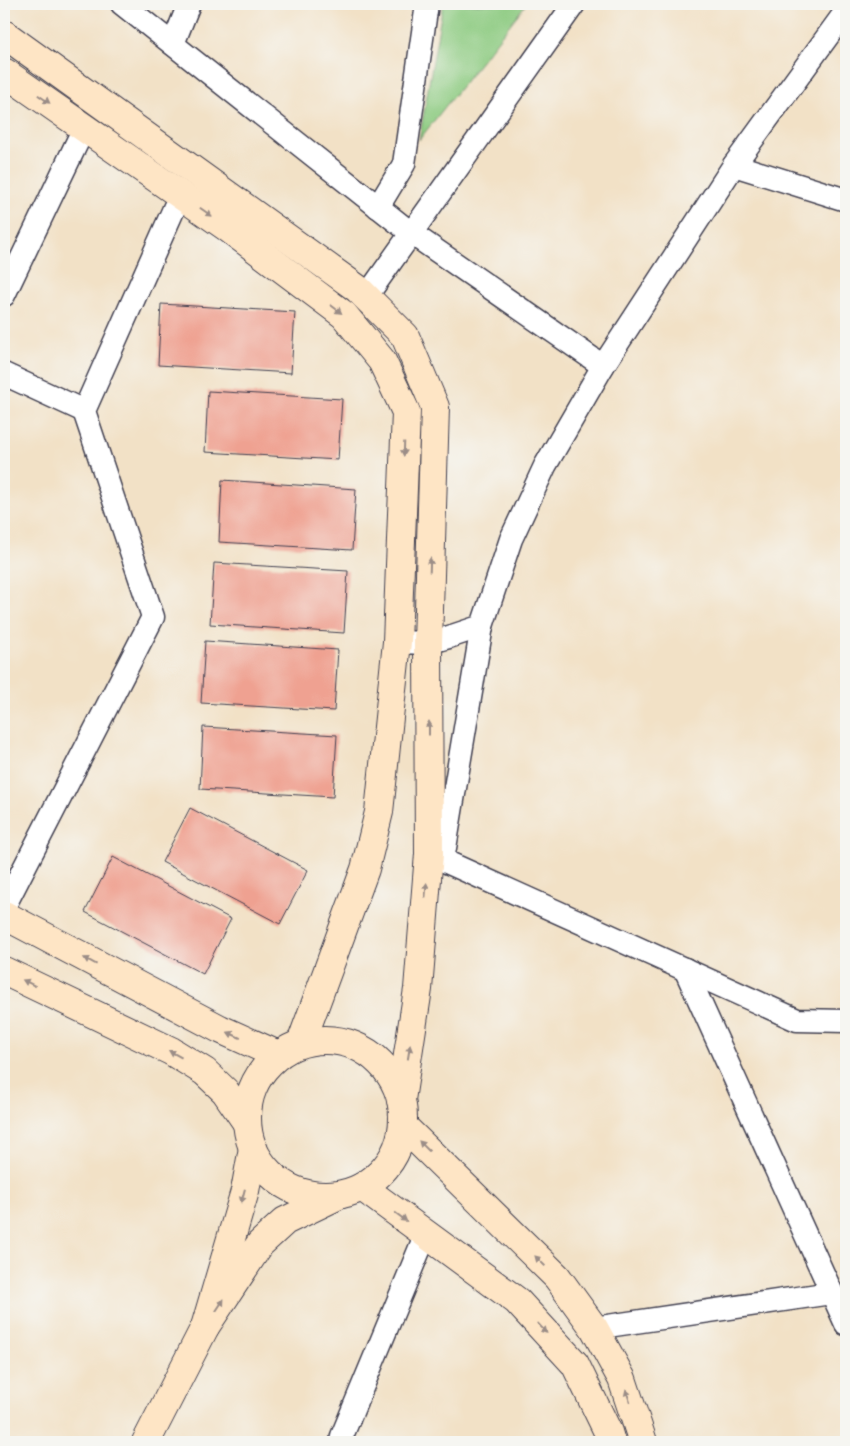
<svg xmlns="http://www.w3.org/2000/svg" width="850" height="1446" font-family="Caveat,sans-serif">
  <style>
    .green { fill: #8dcb81; stroke: #58765e }
    .building { fill: #efa191 }
    .lines { fill: none; stroke-linecap: round; stroke-linejoin: round }
    .street-casing { stroke: #413f50; stroke-width: 25 }
    .secondary-casing { stroke: #413f50; stroke-width: 30 }
    .street { stroke: #fff; stroke-width: 22 }
    .secondary { stroke: #fee5c5; stroke-width: 28 }
    .oneway { fill: #9b8d87 }
  </style>
  <rect width="100%" height="100%" fill="#f6f6f2"/>
  <filter id="ink" filterUnits="userSpaceOnUse"><feTurbulence type="fractalNoise" baseFrequency=".02" numOctaves="2"/><feDisplacementMap in="SourceGraphic" scale="10" xChannelSelector="R" yChannelSelector="G"/><feConvolveMatrix kernelMatrix="1 2 1 2 8 2 1 2 1" color-interpolation-filters="sRGB"/></filter>
  <filter id="wash" filterUnits="userSpaceOnUse"><feTurbulence type="fractalNoise" baseFrequency=".0096" numOctaves="4" result="noise"/><feDisplacementMap in="SourceGraphic" scale="20" xChannelSelector="R" yChannelSelector="G"/><feGaussianBlur stdDeviation="1.12" result="paint"/><feColorMatrix in="noise" values="0 0 0 0 0 0 0 0 0 0 0 0 0 0 0 0 0 1.4 0 .05"/><feComposite in="paint" operator="in"/></filter>
  <g filter="url(#wash)">
    <rect width="100%" height="100%" fill="#f2e1c6"/>
    <!-- green -->
    <path class="green" d="M443,4H526L419,140Z"/>
    <g id="blocks">
      <!-- building -->
      <g class="building">
        <path d="M161,304L295,312L291,373L158,365Z"/>
        <path d="M208,391L342,399L338,460L205,452Z"/>
        <path d="M222,480L356,489L352,550L219,542Z"/>
        <path d="M214,563L348,571L344,633L210,624Z"/>
        <path d="M205,641L338,650L334,711L201,703Z"/>
        <path d="M203,727L337,735L333,797L200,789Z"/>
        <path d="M190,808L308,870L280,924L162,862Z"/>
        <path d="M113,857L231,919L203,974L85,912Z"/>
      </g>
    </g>
  </g>
  <g filter="url(#ink)">
    <use href="#blocks" fill-opacity="0" stroke="#413f50" stroke-width="1"/>
    <g class="lines">
      <defs>
        <g id="street">
          <path d="M122,4L411,233L603,366"/>
          <path d="M173,44L189,4"/>
          <path d="M734,165L846,200"/>
          <path d="M378,207L404,164L427,4"/>
          <path d="M4,295L84,128"/>
          <path d="M366,297L574,4"/>
          <path d="M4,374L84,411"/>
          <path d="M397,642L428,643L449,637L482,626L511,539L545,466L603,366L734,165L846,11"/>
          <path d="M429,854L797,1020L846,1021"/>
          <path d="M443,860L482,626"/>
          <path d="M4,907L153,617L84,411L180,195"/>
          <path d="M685,969L846,1324"/>
          <path d="M594,1328L831,1293"/>
          <path d="M341,1442L342,1436L425,1236"/>
        </g>
        <g id="secondary">
          <path d="M4,34L358,289L405,336L435,407L428,643L429,854L418,989L401,1100"/>
          <path d="M4,72L228,228L344,315L382,361L406,412L397,642L379,812L365,869L301,1043"/>
          <path d="M4,915L220,1029L278,1055"/>
          <path d="M4,971L171,1051L205,1072L225,1091L247,1123"/>
          <circle cx="325" cy="1118" r="78"/>
          <path d="M403,1126L557,1277L594,1328L622,1379L643,1442"/>
          <path d="M253,1148L245,1191L205,1327L260,1244L285,1221L337,1196"/>
          <path d="M362,1187L517,1301L575,1364L608,1432L611,1442"/>
          <path d="M146,1442L205,1327"/>
        </g>
      </defs>
      <!-- street casing -->
      <use href="#street" class="street-casing"/>
      <!-- secondary casing -->
      <use href="#secondary" class="secondary-casing"/>
      <!-- street -->
      <use href="#street" class="street"/>
      <!-- secondary -->
      <use href="#secondary" class="secondary"/>
    </g>
    <!-- one-way arrows -->
    <defs><path id="oneway-solid" d="M-6-.8H1V-3.2L6.5 0L1 3.2V.8H-6Z" transform="scale(1.25)"/></defs>
    <g class="oneway">
      <use href="#oneway-solid" transform="translate(44 99) rotate(35)"/>
      <use href="#oneway-solid" transform="translate(206 212) rotate(35)"/>
      <use href="#oneway-solid" transform="translate(336 309) rotate(37)"/>
      <use href="#oneway-solid" transform="translate(404 449) rotate(92)"/>
      <use href="#oneway-solid" transform="translate(430 565) rotate(-88)"/>
      <use href="#oneway-solid" transform="translate(429 728) rotate(-90)"/>
      <use href="#oneway-solid" transform="translate(426 890) rotate(-85)"/>
      <use href="#oneway-solid" transform="translate(90 961) rotate(-152)"/>
      <use href="#oneway-solid" transform="translate(29 983) rotate(-154)"/>
      <use href="#oneway-solid" transform="translate(234 1035) rotate(-156)"/>
      <use href="#oneway-solid" transform="translate(409 1052) rotate(-81)"/>
      <use href="#oneway-solid" transform="translate(175 1054) rotate(-151)"/>
      <use href="#oneway-solid" transform="translate(424 1146) rotate(-135)"/>
      <use href="#oneway-solid" transform="translate(243 1196) rotate(105)"/>
      <use href="#oneway-solid" transform="translate(401 1217) rotate(37)"/>
      <use href="#oneway-solid" transform="translate(540 1261) rotate(-135)"/>
      <use href="#oneway-solid" transform="translate(220 1305) rotate(-57)"/>
      <use href="#oneway-solid" transform="translate(542 1328) rotate(47)"/>
      <use href="#oneway-solid" transform="translate(628 1396) rotate(-108)"/>
    </g>
  </g>
  <!-- margin -->
  <rect width="850" height="1446" fill="none" stroke="#f6f6f2" stroke-width="20"/>
</svg>
